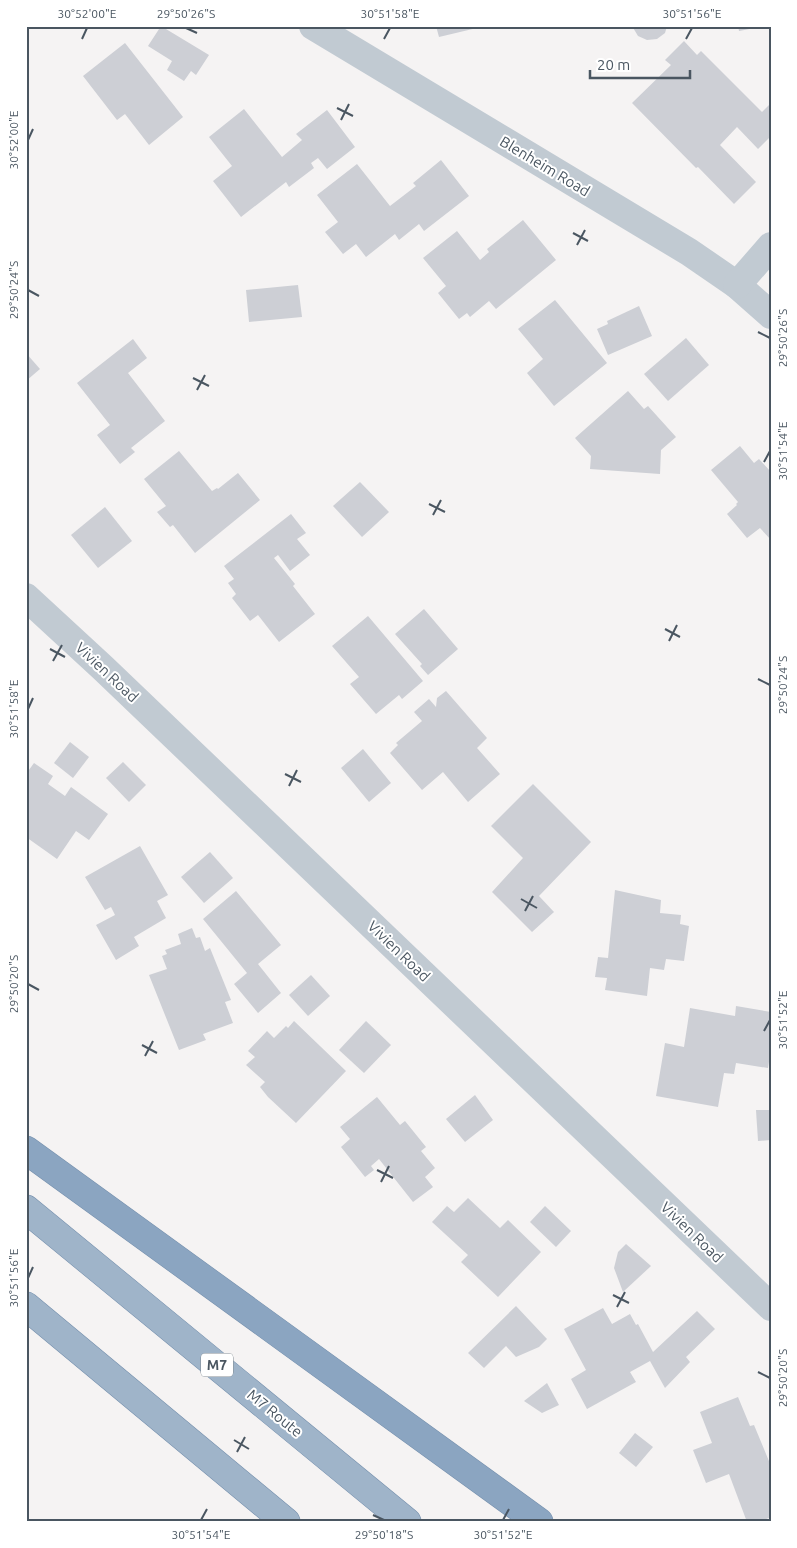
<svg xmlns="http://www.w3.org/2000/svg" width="797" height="1548" font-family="Ubuntu,sans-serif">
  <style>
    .building { fill: #cdcfd5 }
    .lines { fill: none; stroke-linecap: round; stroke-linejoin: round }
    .trunk-casing { stroke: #7690ad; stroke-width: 29 }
    .motorway-casing { stroke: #7690ad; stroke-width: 29 }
    .minor { stroke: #c1cad2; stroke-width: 28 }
    .trunk { stroke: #9fb4c9; stroke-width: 28 }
    .motorway { stroke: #8ba5c1; stroke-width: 28 }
    .ticks { fill: none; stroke: #4a5661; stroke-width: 2 }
    .labels { text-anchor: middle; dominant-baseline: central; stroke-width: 4; stroke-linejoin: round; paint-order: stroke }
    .shield { fill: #fff; stroke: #808990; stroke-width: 1 }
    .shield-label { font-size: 14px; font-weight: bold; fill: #4a5661 }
    .street-label { font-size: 15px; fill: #4a5661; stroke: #fff }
    .neatline { fill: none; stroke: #4a5661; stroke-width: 2 }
    .ticks-label { font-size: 12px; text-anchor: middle; fill: #4a5661 }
  </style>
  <rect width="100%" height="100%" fill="#f5f3f3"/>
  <!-- building -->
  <g class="building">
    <path d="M161,26L209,55L196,75L191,71L184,81L167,70L172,61L148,46Z"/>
    <path d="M436,26H481V27L439,37Z"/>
    <path d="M632,26H667L665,33L657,39L647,40L638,36Z"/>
    <path d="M738,26H760V27L739,31Z"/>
    <path d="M684,41L697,55L701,51L762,112L771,103V136L758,149L737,127L720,145L756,182L734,204L698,167L696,168L632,103L671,65L665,60Z"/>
    <path d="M125,43L183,117L149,145L125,114L117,120L83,76Z"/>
    <path d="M244,109L282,157L302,140L296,134L327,110L355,147L327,169L318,158L311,163L314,168L289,187L286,182L241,217L213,181L232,166L209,137Z"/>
    <path d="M441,160L469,196L424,231L419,224L399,240L395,234L366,257L356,244L343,254L325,232L338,222L317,195L357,164L390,206L416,186L413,183Z"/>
    <path d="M523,220L556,260L496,309L489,301L470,317L467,313L459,319L438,293L446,286L423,258L457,231L480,260L489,252L487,249Z"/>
    <path d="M298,285L302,317L249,322L246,290Z"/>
    <path d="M555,300L607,363L554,406L527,373L543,359L518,329Z"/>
    <path d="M639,306L652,336L608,355L597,329L608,324L607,321Z"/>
    <path d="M686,338L709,365L668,401L644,374Z"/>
    <path d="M133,339L147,358L128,373L165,421L131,448L135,452L120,464L97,435L110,425L77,383Z"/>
    <path d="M26,353L40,369L26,381Z"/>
    <path d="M628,391L644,409L648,406L676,437L661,450L660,474L590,469L591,456L575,438Z"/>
    <path d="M740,446L754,463L759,459L771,472V540L760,528L747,538L727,514L737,505L736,504L738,502L711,470Z"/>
    <path d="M179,451L212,491L217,488L218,489L238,473L260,500L195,553L173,525L170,527L157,512L166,506L144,479Z"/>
    <path d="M360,482L389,512L362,537L333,506Z"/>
    <path d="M105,507L132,541L98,568L71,535Z"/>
    <path d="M291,514L306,533L297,539L310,555L290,571L278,555L274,558L295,584L293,586L315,614L279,642L258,615L250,621L232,598L236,594L228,583L234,579L224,566Z"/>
    <path d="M424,609L458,649L428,675L420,666L422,664L395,634Z"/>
    <path d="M368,616L423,681L402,699L399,695L376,714L350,684L359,677L332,646Z"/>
    <path d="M446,691L487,738L477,748L500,774L468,802L443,772L422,790L390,753L398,745L396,743L422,721L414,712L429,699L436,707L437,698Z"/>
    <path d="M70,742L89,757L73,778L54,763Z"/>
    <path d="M363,749L391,783L369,802L341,768Z"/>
    <path d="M123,762L146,785L129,802L106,778Z"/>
    <path d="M34,763L53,776L48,784L65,796L71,787L108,814L89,840L76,831L57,859L26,837V774Z"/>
    <path d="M533,784L591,842L539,896L554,912L532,932L492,892L523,858L491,826Z"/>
    <path d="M140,846L168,895L157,901L166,918L134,937L139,946L116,960L96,925L115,915L111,907L105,910L85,877Z"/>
    <path d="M210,852L233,878L204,903L181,877Z"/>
    <path d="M615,890L661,900L660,913L681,915L680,924L689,926L684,961L666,959L664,970L650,968L647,996L605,990L607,978L595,977L598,957L608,958Z"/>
    <path d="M236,891L281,945L258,964L281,993L258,1013L234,984L247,973L203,919Z"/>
    <path d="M192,928L196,938L200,937L205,951L210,948L231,1000L225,1002L233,1023L203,1034L206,1040L179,1050L149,975L167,969L162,956L167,954L165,950L181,944L178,934Z"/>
    <path d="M311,975L330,996L308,1016L289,995Z"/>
    <path d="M736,1006L771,1012V1049L768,1068L736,1063L734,1074L724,1073L718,1107L656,1096L665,1043L684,1047L690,1008L735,1016Z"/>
    <path d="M294,1021L346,1071L296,1123L268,1097L260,1087L265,1082L246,1065L255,1057L248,1051L267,1031L274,1038L286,1026L288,1028Z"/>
    <path d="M366,1021L391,1045L364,1073L339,1050Z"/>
    <path d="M475,1095L493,1120L465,1142L446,1119Z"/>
    <path d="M377,1097L400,1125L405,1121L426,1147L421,1151L435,1168L425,1177L433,1187L413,1202L379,1159L371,1166L374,1170L365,1177L341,1147L350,1139L340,1127Z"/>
    <path d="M756,1110H771V1140L758,1141Z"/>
    <path d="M468,1198L500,1228L508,1220L541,1252L498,1297L461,1262L468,1255L432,1222L447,1206L454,1212Z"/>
    <path d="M545,1206L571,1231L556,1247L530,1222Z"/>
    <path d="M626,1244L651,1266L623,1292L614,1268L618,1252Z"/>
    <path d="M516,1306L547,1339L539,1347L516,1357L506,1346L484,1368L468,1353Z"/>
    <path d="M603,1308L612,1324L630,1314L636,1325L638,1324L653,1352L697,1311L715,1329L686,1357L690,1362L665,1388L650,1361L630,1372L636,1382L587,1409L571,1379L586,1370L564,1329Z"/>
    <path d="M547,1383L559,1405L542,1413L524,1401Z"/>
    <path d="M738,1397L750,1426L754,1425L771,1466V1517L759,1522H747L729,1474L706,1483L693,1450L712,1443L700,1412Z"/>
    <path d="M635,1433L653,1447L636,1467L619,1453Z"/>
  </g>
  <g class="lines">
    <defs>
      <g id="trunk">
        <path d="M26,1209L407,1522"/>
        <path d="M26,1306L286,1522"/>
      </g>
      <path id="motorway" d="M26,1150L539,1522"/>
    </defs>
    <!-- trunk casing -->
    <use href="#trunk" class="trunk-casing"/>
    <!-- motorway casing -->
    <use href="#motorway" class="motorway-casing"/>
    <!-- minor -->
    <g class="minor">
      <path d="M313,26L689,252L737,285L771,315"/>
      <path d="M737,285L771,246"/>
      <path d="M26,597L103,668L771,1307"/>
    </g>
    <!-- trunk -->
    <use href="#trunk" class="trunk"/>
    <!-- motorway -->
    <use href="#motorway" class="motorway"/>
  </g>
  <!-- ticks -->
  <path class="ticks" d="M186,28L197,33M82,39L87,28M384,39L390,28M686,39L692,28M337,108L353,116M341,120L349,104M28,140L33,129M573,233L588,241M577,245L585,230M28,290L39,296M758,332L770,338M193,378L209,386M197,390L205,375M764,462L770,451M429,504L445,512M433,515L441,500M665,629L680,637M669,641L677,625M50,649L65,657M53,661L62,645M758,679L770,685M28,709L33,698M285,774L301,782M289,786L297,770M521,899L537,908M525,911L533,896M28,984L39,990M764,1031L770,1020M142,1045L157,1053M145,1056L153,1041M377,1170L393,1178M381,1182L389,1166M28,1278L33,1267M613,1295L629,1303M617,1307L625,1292M758,1372L770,1378M234,1440L249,1449M237,1452L245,1437M373,1515L384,1520M201,1520L207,1509M503,1520L509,1509"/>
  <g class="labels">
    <!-- shield labels -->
    <rect class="shield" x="201" y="1353.5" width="32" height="23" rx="4"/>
    <g class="shield-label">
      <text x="217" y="1365">M7</text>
    </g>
    <!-- street labels -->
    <g class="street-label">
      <text transform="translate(545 166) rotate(31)">Blenheim Road</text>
      <text transform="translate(107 672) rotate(43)">Vivien Road</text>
      <text transform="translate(399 951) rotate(44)">Vivien Road</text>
      <text transform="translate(692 1232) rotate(44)">Vivien Road</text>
      <text transform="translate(275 1413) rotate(39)">M7 Route</text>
    </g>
  </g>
  <!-- border -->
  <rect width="797" height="1548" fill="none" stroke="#ffffff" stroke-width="55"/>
  <!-- scale -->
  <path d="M590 70v8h100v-8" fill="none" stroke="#4a5661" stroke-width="2.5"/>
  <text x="597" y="70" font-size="15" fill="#4a5661" stroke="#ffffff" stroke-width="4" paint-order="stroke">20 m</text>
  <rect x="28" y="28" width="742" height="1492" class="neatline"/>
  <g class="ticks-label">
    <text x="87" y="18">30°52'00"E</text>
    <text x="186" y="18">29°50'26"S</text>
    <text x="390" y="18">30°51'58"E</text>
    <text x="692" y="18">30°51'56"E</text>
    <text transform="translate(14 140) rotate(-90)" y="4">30°52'00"E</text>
    <text transform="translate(14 290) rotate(-90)" y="4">29°50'24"S</text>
    <text transform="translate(783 338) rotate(-90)" y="4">29°50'26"S</text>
    <text transform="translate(783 451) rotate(-90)" y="4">30°51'54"E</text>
    <text transform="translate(783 685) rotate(-90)" y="4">29°50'24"S</text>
    <text transform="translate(14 709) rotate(-90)" y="4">30°51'58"E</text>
    <text transform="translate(14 984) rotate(-90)" y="4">29°50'20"S</text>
    <text transform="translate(783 1020) rotate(-90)" y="4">30°51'52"E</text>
    <text transform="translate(14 1278) rotate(-90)" y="4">30°51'56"E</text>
    <text transform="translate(783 1378) rotate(-90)" y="4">29°50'20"S</text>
    <text x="201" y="1539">30°51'54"E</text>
    <text x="384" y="1539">29°50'18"S</text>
    <text x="503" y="1539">30°51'52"E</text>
  </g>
</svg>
